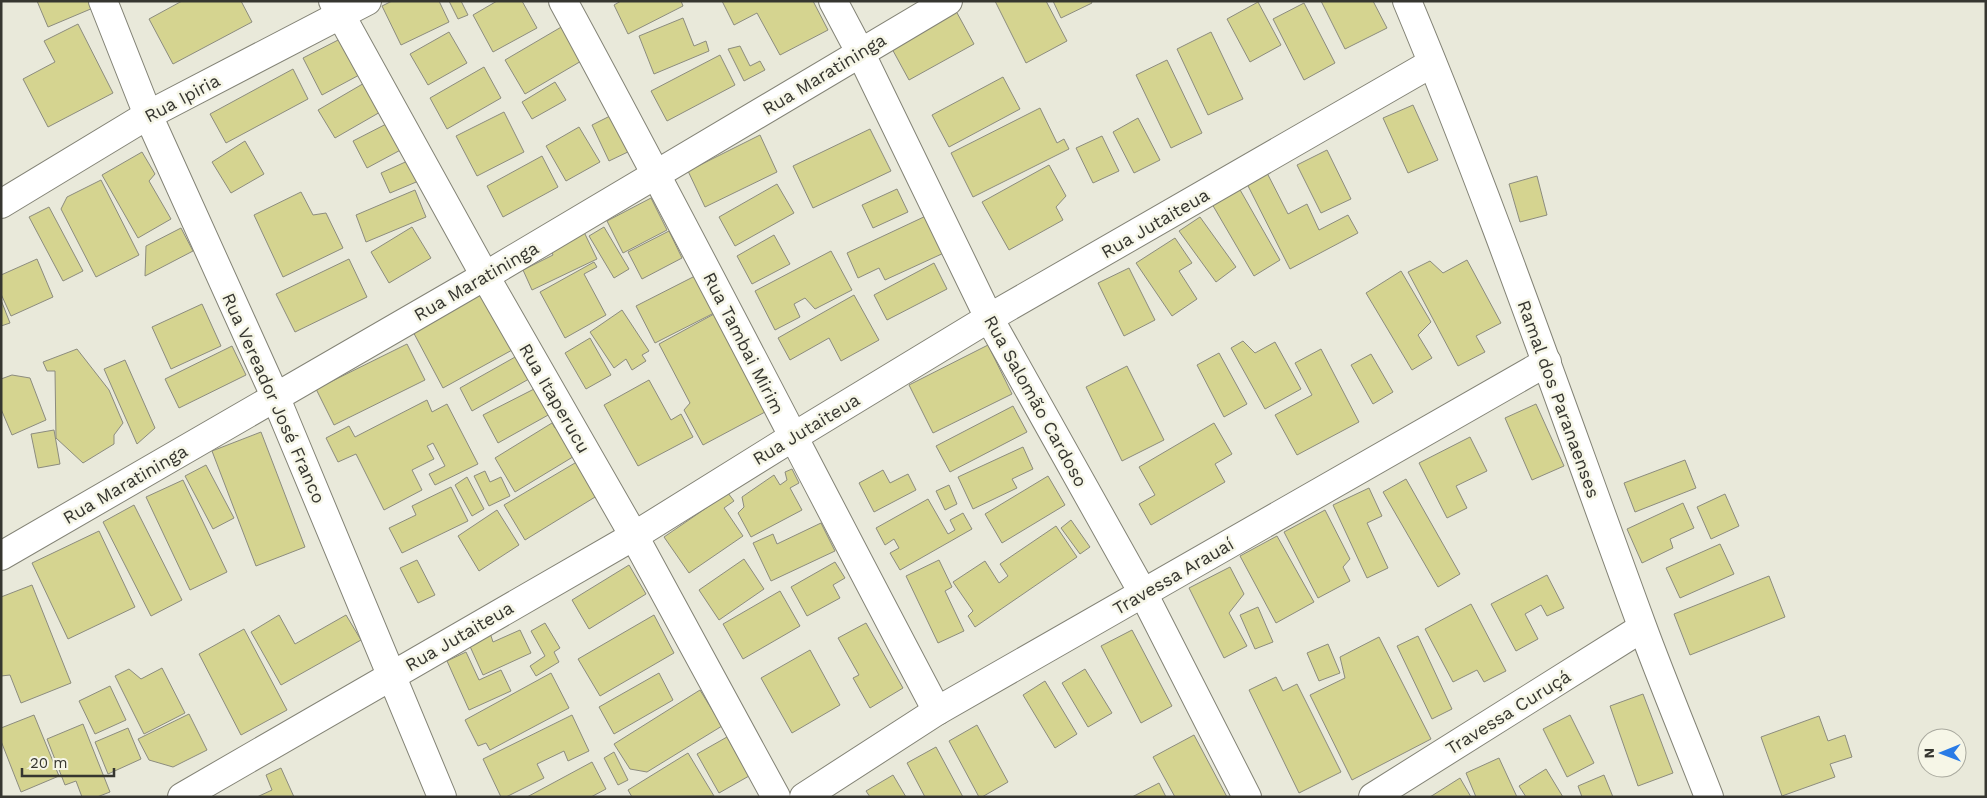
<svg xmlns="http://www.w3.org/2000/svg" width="1987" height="798" font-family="'Work Sans',sans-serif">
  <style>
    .building { fill: #d5d490; stroke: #8c8c7e }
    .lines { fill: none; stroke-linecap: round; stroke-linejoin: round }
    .minor-casing { stroke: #838376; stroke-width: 30 }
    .minor { stroke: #fff; stroke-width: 28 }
    .labels { text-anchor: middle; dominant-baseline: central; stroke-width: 5; stroke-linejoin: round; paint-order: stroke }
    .street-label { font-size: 18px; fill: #363630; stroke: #f6f6e7 }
  </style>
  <rect width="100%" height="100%" fill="#e9e9da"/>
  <!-- building -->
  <g class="building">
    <path d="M37,1H90L93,8L48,27Z"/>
    <path d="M182,1H241L252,22L173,64L149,19Z"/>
    <path d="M392,1H439L449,22L401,45L382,6Z"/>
    <path d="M449,1H461L468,15L458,19Z"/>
    <path d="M497,1H522L537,28L493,52L473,15Z"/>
    <path d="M621,1H681L683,6L628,34L614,5Z"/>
    <path d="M722,1H813L828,30L780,55L757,13L734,25Z"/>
    <path d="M995,1H1046L1067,41L1026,63Z"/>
    <path d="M1053,1H1091L1092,3L1061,18Z"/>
    <path d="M1321,1H1373L1387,28L1345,49Z"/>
    <path d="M1258,2L1281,45L1250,62L1227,19Z"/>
    <path d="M1304,3L1335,63L1304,80L1273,19Z"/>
    <path d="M956,11L974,44L909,80L891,47Z"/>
    <path d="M683,18L694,46L706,41L709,51L654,74L639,36Z"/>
    <path d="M78,24L113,93L48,127L23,79L55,62L44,41Z"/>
    <path d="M563,26L583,60L525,94L505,60Z"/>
    <path d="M449,32L467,63L428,85L410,54Z"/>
    <path d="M1211,32L1243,99L1208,115L1177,49Z"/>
    <path d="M342,38L361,74L322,95L303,58Z"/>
    <path d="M740,46L750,66L760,61L765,70L744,81L728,49Z"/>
    <path d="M720,55L735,85L667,121L651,91Z"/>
    <path d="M1167,60L1202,133L1171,148L1136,75Z"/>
    <path d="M484,67L501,98L447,129L430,98Z"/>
    <path d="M293,69L308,99L226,143L210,114Z"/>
    <path d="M1003,77L1020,109L949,147L932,115Z"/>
    <path d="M366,82L382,111L335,138L318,110Z"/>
    <path d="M555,82L566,100L532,119L522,102Z"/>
    <path d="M1413,105L1438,160L1408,173L1383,118Z"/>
    <path d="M1040,108L1057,143L1064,139L1069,149L973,197L951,153Z"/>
    <path d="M504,112L524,152L477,176L456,136Z"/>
    <path d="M614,114L632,150L609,161L592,125Z"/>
    <path d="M1138,118L1160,160L1134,173L1113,132Z"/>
    <path d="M394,120L408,146L367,168L353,141Z"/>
    <path d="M579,127L600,162L566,181L546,146Z"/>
    <path d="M870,129L891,171L813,208L793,166Z"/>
    <path d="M760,135L777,172L705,207L688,171Z"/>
    <path d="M1102,136L1119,171L1093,183L1076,148Z"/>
    <path d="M245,141L264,174L231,193L212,162Z"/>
    <path d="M1327,150L1351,199L1321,213L1297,165Z"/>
    <path d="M142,152L155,174L149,181L171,219L138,238L102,175Z"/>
    <path d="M542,156L558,187L503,217L487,186Z"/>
    <path d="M412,159L421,180L390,193L381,173Z"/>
    <path d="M1049,165L1066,196L1056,207L1063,220L1009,250L982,202Z"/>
    <path d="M1264,167L1288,214L1307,204L1319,230L1348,215L1358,233L1290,269L1244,178Z"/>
    <path d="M1537,176L1547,215L1520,222L1509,184Z"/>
    <path d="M101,180L139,255L96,277L61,209L67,197Z"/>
    <path d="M777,184L794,213L735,246L719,217Z"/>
    <path d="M1239,188L1280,260L1254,276L1212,204Z"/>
    <path d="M897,189L908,212L873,228L862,205Z"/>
    <path d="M415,190L426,217L366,242L356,215Z"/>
    <path d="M301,192L313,215L326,213L343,248L283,277L254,215Z"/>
    <path d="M651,198L667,230L623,253L607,221Z"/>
    <path d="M49,207L83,271L63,281L29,217Z"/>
    <path d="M928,215L946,252L885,280L879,268L858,278L847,253Z"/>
    <path d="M1200,217L1236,267L1216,282L1179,231Z"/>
    <path d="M412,227L431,258L389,283L371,252Z"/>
    <path d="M604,227L629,269L614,278L589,236Z"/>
    <path d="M181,228L193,251L145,276L146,246Z"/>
    <path d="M669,231L682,258L642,279L628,252Z"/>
    <path d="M584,232L597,259L532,290L523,270L553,255L550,248Z"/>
    <path d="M774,235L790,264L752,284L737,256Z"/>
    <path d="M1175,238L1192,263L1179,271L1197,299L1172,316L1136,263Z"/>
    <path d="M831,251L852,290L815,309L805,298L794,304L800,317L775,330L755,291Z"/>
    <path d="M37,259L53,297L11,316L1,294V275Z"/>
    <path d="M349,259L367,297L295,332L276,294Z"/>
    <path d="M1467,260L1501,323L1476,336L1485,352L1458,366L1408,272L1430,261L1443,273Z"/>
    <path d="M594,262L597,267L584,274L606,315L565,338L540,292Z"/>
    <path d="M934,263L947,289L887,320L874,295Z"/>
    <path d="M1129,268L1155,320L1124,336L1098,283Z"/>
    <path d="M1401,271L1431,322L1418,335L1432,358L1412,370L1366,293Z"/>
    <path d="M695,276L714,313L655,343L636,306Z"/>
    <path d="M482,287L514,349L443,388L410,326Z"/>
    <path d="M854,295L879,340L841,361L829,338L790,360L778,338Z"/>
    <path d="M1,300L10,323L1,326Z"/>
    <path d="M202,304L221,346L171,369L152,327Z"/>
    <path d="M725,308L765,412L703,445L684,410L690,403L659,344Z"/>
    <path d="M622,310L649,351L642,355L646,361L632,370L626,359L614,368L590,332Z"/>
    <path d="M590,338L611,375L586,389L565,353Z"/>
    <path d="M1243,341L1255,353L1275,342L1301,389L1265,409L1231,348Z"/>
    <path d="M407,344L425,380L334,425L316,389Z"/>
    <path d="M988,345L1012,394L933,433L909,385Z"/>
    <path d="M232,346L246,375L179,408L165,379Z"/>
    <path d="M77,349L109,390L123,423L114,435V444L83,463L56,438L55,371H47L43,362Z"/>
    <path d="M1321,349L1359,422L1297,455L1275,415L1312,395L1295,363Z"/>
    <path d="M524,352L536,375L472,411L460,388Z"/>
    <path d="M1219,353L1247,404L1224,417L1197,365Z"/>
    <path d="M1371,354L1393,392L1373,404L1351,365Z"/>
    <path d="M125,360L155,428L137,444L104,369Z"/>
    <path d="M1127,366L1164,440L1122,461L1086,387Z"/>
    <path d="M12,375L30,378L46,420L12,435L1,409V379Z"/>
    <path d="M649,380L671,420L681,414L693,437L638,466L604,405Z"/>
    <path d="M536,388L550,414L498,443L483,415Z"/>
    <path d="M427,400L432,412L447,404L478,464L435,485L429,474L445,466L433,443L427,446L434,459L412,470L422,490L384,510L356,454L338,462L326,438L349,426L355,437Z"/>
    <path d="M1536,404L1564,466L1532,480L1505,418Z"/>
    <path d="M1013,406L1027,432L950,472L936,446Z"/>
    <path d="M552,423L555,428L563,423L581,452L515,492L495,458Z"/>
    <path d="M1214,423L1232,454L1215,464L1225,482L1151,525L1139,504L1155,495L1139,467Z"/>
    <path d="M54,430L60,464L38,468L31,434Z"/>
    <path d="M261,432L305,547L256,566L212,451Z"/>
    <path d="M1470,437L1487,471L1456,486L1467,508L1447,518L1419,463Z"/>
    <path d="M1023,447L1033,469L1012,479L1017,488L973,509L958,477Z"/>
    <path d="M580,460L600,494L525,540L504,505Z"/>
    <path d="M1685,460L1696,488L1635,512L1624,483Z"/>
    <path d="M206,465L234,518L213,529L185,476Z"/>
    <path d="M792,469L799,483L790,488L802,510L751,537L738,513L744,507L742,497L774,475L780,485L787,480L785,472Z"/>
    <path d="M883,470L890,483L908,474L916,490L874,512L859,483Z"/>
    <path d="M485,471L490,482L501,477L510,496L489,506L474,476Z"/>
    <path d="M1048,476L1065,505L1002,543L985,514Z"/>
    <path d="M467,477L484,509L472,516L455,485Z"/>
    <path d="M1406,479L1460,574L1438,587L1383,492Z"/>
    <path d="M183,480L227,572L190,590L146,497Z"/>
    <path d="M949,485L957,504L945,510L936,491Z"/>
    <path d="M451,487L468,521L402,553L389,528L416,515L412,506Z"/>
    <path d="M1369,488L1382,516L1367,523L1388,568L1367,578L1333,505Z"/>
    <path d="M728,493L734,501L724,508L743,536L689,573L664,537Z"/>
    <path d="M1725,494L1739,526L1711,539L1697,507Z"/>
    <path d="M928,499L948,534L955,530L950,520L963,513L972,529L900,570L890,553L899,548L894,539L885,545L876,528Z"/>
    <path d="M1683,503L1694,528L1670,539L1673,548L1642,563L1627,529Z"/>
    <path d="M134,505L182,600L151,616L103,522Z"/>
    <path d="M497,510L519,545L479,571L458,536Z"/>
    <path d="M1325,510L1350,559L1343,567L1350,581L1318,598L1284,532Z"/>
    <path d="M1071,520L1090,547L1080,554L1061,528Z"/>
    <path d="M821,523L835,551L771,581L753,543L773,534L777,544Z"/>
    <path d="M1056,526L1077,557L975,627L968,616L973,611L953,582L985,561L999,583L1008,576L1000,564Z"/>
    <path d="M99,531L135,607L68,639L32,563Z"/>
    <path d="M1277,536L1314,602L1276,623L1240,556Z"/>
    <path d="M1720,544L1734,574L1680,598L1666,568Z"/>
    <path d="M744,559L764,589L719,620L699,590Z"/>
    <path d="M417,560L435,595L418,603L400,568Z"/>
    <path d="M939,560L952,587L945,591L964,631L938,643L906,576Z"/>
    <path d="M835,562L845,578L833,585L840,598L807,616L791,587Z"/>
    <path d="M629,565L646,594L589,629L572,600Z"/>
    <path d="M1230,567L1244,594L1229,613L1247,646L1224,658L1189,588Z"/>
    <path d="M1547,575L1564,608L1547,616L1541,605L1525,614L1538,639L1516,651L1491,604Z"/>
    <path d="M1769,576L1785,617L1690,655L1674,614Z"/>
    <path d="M32,585L71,683L21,703L10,675L1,676V597Z"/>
    <path d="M780,591L800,626L743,659L723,624Z"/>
    <path d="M1471,604L1506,671L1484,682L1477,670L1453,682L1425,629Z"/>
    <path d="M1258,607L1273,642L1255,649L1240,615Z"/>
    <path d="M279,615L295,644L346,615L361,640L281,685L251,632Z"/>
    <path d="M654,615L674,653L600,696L578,659Z"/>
    <path d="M545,623L560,648L554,652L559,662L536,676L530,666L545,656L531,631Z"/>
    <path d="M866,623L903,688L870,708L853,678L859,675L838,638Z"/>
    <path d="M244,629L287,710L241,735L199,654Z"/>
    <path d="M520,630L531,653L483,675L468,642L490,633L493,642Z"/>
    <path d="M1132,630L1172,706L1141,723L1101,646Z"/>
    <path d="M1418,636L1452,709L1432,719L1397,646Z"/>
    <path d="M1379,637L1431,739L1352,780L1310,695L1345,678L1340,657Z"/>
    <path d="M1328,644L1340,673L1319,681L1307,653Z"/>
    <path d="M810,650L840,705L792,733L761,678Z"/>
    <path d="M466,652L479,680L501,670L511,691L469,710L447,661Z"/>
    <path d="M162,668L185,713L144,734L115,676L129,669L141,679Z"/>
    <path d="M1085,669L1112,713L1088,727L1062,683Z"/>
    <path d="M551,673L569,708L490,750L486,743L478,746L465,720Z"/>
    <path d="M659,673L673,700L614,734L599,707Z"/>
    <path d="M1276,677L1283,691L1297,684L1341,772L1299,793L1249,690Z"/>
    <path d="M1045,681L1077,734L1055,748L1023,695Z"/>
    <path d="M110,686L126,720L95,734L79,701Z"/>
    <path d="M700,690L722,726L647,772L630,769L614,744Z"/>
    <path d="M1643,694L1673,773L1638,786L1610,706Z"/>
    <path d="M189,714L207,750L173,767L149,760L138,739Z"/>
    <path d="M34,715L59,776L21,792L1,741V728Z"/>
    <path d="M572,715L589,751L568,761L564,751L537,764L544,778L506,797H501L483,759Z"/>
    <path d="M1570,715L1594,763L1567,777L1543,729Z"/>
    <path d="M1819,716L1828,741L1845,735L1852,757L1830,764L1835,777L1782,796L1761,737Z"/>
    <path d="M83,724L110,792L97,797H82L76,781L65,785L47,739Z"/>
    <path d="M977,725L1008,782L982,797H979L949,741Z"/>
    <path d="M128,728L141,759L108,774L95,742Z"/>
    <path d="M1194,735L1227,797H1175L1153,757Z"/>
    <path d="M727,737L749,776L719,793L697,754Z"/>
    <path d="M936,747L963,797H925L907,763Z"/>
    <path d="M614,752L628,780L618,785L604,758Z"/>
    <path d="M688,753L714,796L632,797L628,790Z"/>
    <path d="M1499,758L1517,797H1476L1466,773Z"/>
    <path d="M592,762L606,789L591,797H527Z"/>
    <path d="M281,768L294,797H257L272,790L266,775Z"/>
    <path d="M1546,769L1563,797H1526L1519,786Z"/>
    <path d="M893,775L906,797H870L866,791Z"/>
    <path d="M1604,775L1613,797H1582L1578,786Z"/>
    <path d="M1460,778L1471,797H1430Z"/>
    <path d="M1159,783L1166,797H1132Z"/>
  </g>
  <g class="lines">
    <defs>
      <g id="minor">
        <path d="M103,1L148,115L275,396L442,797"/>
        <path d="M333,1L485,276L634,536L776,797"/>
        <path d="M563,1C691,236 812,475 937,711"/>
        <path d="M833,1L860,52L989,318L1143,593L1247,797"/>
        <path d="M1407,1C1493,206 1565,417 1642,626C1663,683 1687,740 1709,797"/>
        <path d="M1,204L148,115L367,1"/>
        <path d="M1,556L485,276L948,1"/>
        <path d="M182,797L634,536L793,437L989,318L1432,63"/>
        <path d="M804,797L937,711L1547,362"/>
        <path d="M1373,797L1642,628"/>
      </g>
    </defs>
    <!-- minor casing -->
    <use href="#minor" class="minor-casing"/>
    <!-- minor -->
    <use href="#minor" class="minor"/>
  </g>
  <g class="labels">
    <!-- street labels -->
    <g class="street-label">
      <text transform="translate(824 74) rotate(-31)">Rua Maratininga</text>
      <text transform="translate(182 98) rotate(-28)">Rua Ipiria</text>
      <text transform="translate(1155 223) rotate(-30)">Rua Jutaiteua</text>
      <text transform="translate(476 281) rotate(-30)">Rua Maratininga</text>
      <text transform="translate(744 343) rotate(63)">Rua Tambai Mirim</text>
      <text transform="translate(274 398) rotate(66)">Rua Vereador José Franco</text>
      <text transform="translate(555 398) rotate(60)">Rua Itaperucu</text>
      <text transform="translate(1559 399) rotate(70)">Ramal dos Paranaenses</text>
      <text transform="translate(1036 401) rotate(61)">Rua Salomão Cardoso</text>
      <text transform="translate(806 429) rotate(-31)">Rua Jutaiteua</text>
      <text transform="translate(125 484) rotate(-30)">Rua Maratininga</text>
      <text transform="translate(1173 576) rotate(-30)">Travessa Arauaí</text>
      <text transform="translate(459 636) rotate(-30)">Rua Jutaiteua</text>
      <text transform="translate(1508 712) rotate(-32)">Travessa Curuçá</text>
    </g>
  </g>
  <!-- border -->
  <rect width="1987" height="798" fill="none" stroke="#363630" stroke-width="5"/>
  <!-- north arrow -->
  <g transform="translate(1942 753) rotate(269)"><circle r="24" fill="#f6f6e7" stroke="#a9a99e"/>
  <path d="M0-4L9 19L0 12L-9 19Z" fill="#297be6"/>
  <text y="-8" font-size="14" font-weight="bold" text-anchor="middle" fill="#363630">N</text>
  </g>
  <!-- scale -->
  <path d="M22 768v8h92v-8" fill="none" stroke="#363630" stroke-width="2.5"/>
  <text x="30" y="768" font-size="15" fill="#363630" stroke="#f6f6e7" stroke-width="4" paint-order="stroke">20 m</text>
</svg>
